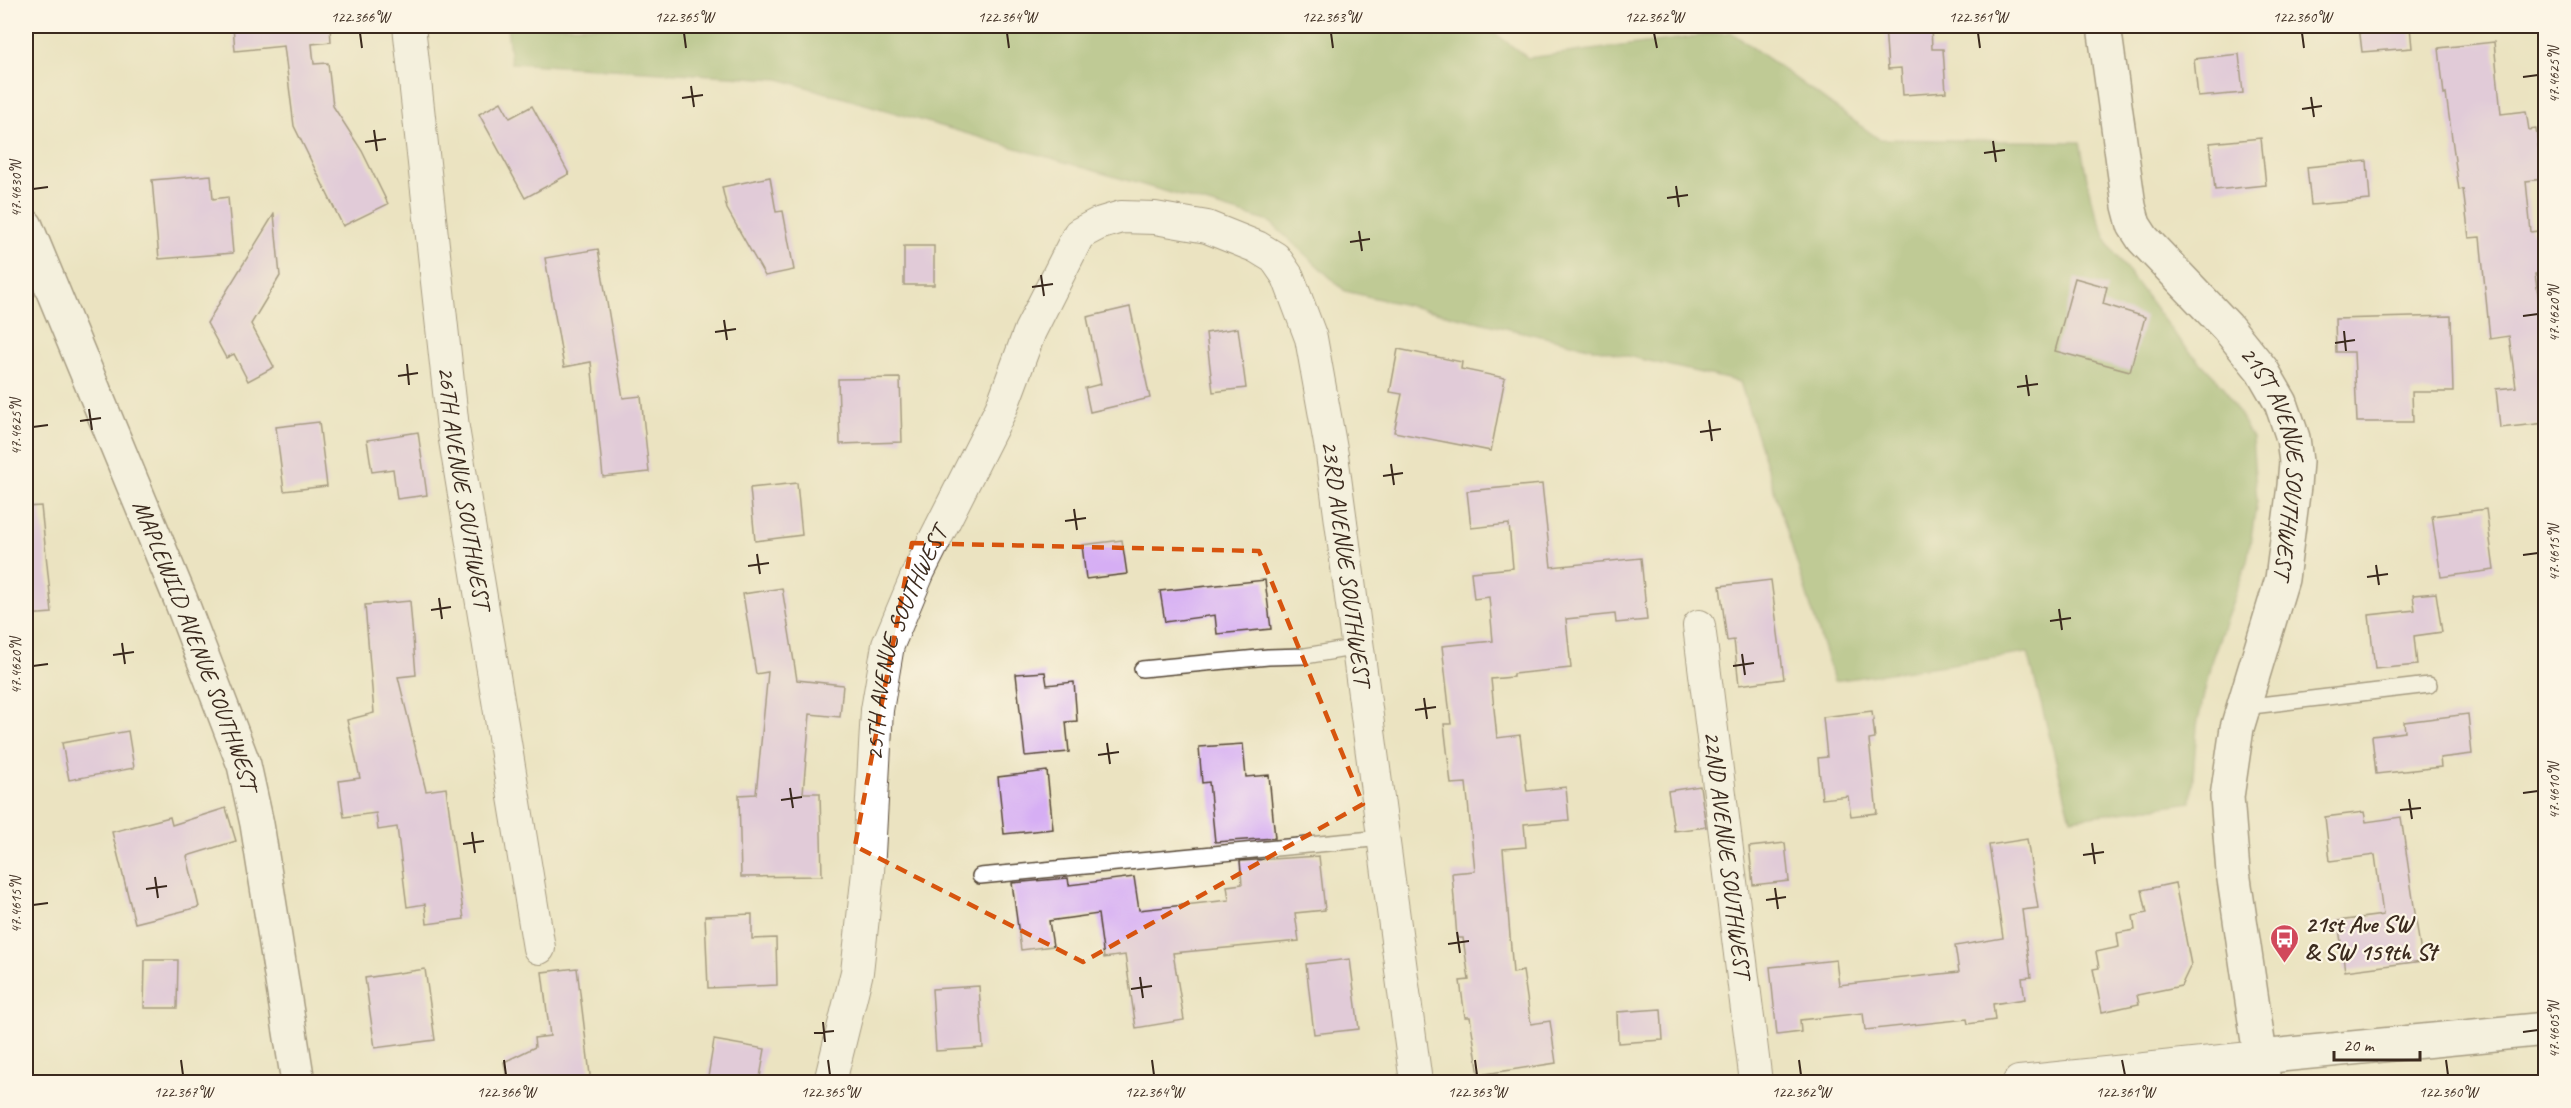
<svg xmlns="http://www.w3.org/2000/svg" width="2571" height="1108" font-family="Caveat,sans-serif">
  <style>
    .forest { fill: #8aab60; stroke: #626a3f; stroke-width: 1.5 }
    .building { fill: #d6aef4 }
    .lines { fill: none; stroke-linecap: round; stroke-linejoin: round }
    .service-casing { stroke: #554636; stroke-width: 18 }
    .minor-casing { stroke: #554636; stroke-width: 34 }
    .tertiary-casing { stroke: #554636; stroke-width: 36 }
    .service { stroke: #fff; stroke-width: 15 }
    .minor { stroke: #fff; stroke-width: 32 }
    .tertiary { stroke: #fff; stroke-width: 33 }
    .marked { fill: none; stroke: #d7540e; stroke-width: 4.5; stroke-dasharray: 12 8; stroke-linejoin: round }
    .ticks { fill: none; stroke: #3b2a1e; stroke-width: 2 }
    .labels { text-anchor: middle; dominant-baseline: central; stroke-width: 4.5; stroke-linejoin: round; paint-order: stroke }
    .street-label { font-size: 24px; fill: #3b2a1e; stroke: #fcf5e5 }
    .poi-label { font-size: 24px; font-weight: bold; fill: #3b2a1e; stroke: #fcf5e5; text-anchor: start }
    .neatline { fill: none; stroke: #3b2a1e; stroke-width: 2 }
    .ticks-label { font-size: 15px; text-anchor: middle; fill: #3b2a1e }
  </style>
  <rect width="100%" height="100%" fill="#fcf5e5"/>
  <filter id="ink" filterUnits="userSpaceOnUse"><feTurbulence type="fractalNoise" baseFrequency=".0167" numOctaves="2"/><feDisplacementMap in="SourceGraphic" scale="12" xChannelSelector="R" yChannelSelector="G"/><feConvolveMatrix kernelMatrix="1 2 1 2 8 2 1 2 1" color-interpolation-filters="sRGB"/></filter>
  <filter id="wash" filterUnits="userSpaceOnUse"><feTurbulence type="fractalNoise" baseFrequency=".008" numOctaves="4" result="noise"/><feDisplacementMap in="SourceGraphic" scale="24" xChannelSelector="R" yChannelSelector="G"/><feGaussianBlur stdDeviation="1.35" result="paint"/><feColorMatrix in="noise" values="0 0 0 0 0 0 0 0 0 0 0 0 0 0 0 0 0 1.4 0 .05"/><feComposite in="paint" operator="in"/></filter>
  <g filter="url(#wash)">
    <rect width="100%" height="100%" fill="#ebe3c1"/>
    <!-- forest -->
    <path class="forest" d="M507,26H1485L1528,58L1731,32L1879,139L2080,142L2091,199L2109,246L2177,338L2224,387L2252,438L2257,501L2247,562L2212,659L2197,726L2191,802L2071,819L2028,653L1834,681L1740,382L1345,291L1270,222L779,79L511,63Z"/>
    <g id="blocks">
      <!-- building -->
      <g class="building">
        <path d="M233,26H330L331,42L312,44L314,64L328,63L333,106L362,151L388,204L343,226L294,126L284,46L235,51Z"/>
        <path d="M1885,26H1931L1932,49H1943L1946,92L1903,95L1901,68L1888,69Z"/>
        <path d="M2359,26H2410L2412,48L2362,52Z"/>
        <path d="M2494,42L2501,114L2526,111L2529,130L2536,129L2543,179L2526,181L2531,232L2546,230V272L2535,274L2543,327H2546V423L2500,428L2496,389L2516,387L2509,336L2490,339L2480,237L2469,238L2463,189L2459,190L2446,94L2444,95L2439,48Z"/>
        <path d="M2239,54L2243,93L2198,97L2194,59Z"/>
        <path d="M501,102L510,118L532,106L569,174L525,198L479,114Z"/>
        <path d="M2261,138L2266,185L2215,190L2210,143Z"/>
        <path d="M2367,161L2370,200L2311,205L2307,167Z"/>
        <path d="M211,175L213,199L228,197L233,253L159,259L152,180Z"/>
        <path d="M770,177L776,212L783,211L794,270L765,276L727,209L722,187Z"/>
        <path d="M274,214L280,276L251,324L274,367L248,381L234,354L226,358L207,323Z"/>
        <rect x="904" y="246" width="30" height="39"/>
        <path d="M598,249L623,398L641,396L649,472L603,477L591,362L564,367L545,258Z"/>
        <path d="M2075,278L2107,287L2103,304L2145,317L2130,371L2055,351Z"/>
        <path d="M1130,307L1150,398L1090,412L1085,388L1101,384L1087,317Z"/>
        <path d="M2451,316L2453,392H2412L2413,422H2357L2354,352H2336L2335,319Z"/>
        <path d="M1238,328L1246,388L1213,392L1206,333Z"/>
        <path d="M1398,349L1462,362L1461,369L1505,378L1491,451L1394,432L1402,394L1390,392Z"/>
        <path d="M900,378L902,442L840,444L838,379Z"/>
        <path d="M319,422L327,486L284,491L276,427Z"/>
        <path d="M418,432L427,495L397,499L393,469L372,472L367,440Z"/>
        <path d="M797,483L802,535L755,541L750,488Z"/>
        <path d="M1542,484L1551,567L1641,558L1647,620L1616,623L1615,614L1566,619L1571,668L1513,674V677L1491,679L1497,738L1520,735L1527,791L1566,787L1569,820L1524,824L1526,847L1503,849L1513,973L1523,971L1531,1024L1550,1021L1556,1063L1479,1075L1470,1017H1465L1460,981L1469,980L1463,938H1457L1452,873L1475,871L1466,783L1451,784L1444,724H1451L1442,646L1493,641L1489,597L1474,599L1471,572L1513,568L1509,524L1471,528L1467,491Z"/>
        <path d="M41,506L52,613L26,615V507Z"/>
        <path d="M2486,509L2494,570L2441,577L2432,516Z"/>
        <path d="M1122,540L1127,574L1086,579L1082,545Z"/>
        <path d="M1265,580L1271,629L1217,634L1215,615L1165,622L1160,591Z"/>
        <path d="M1771,580L1784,679L1739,685L1734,640L1727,641L1720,586Z"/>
        <path d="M782,588L797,680L843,685L840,717L810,714L803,793H820L822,876L741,877L739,795L756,794L768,672L756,674L743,594Z"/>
        <path d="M2436,593L2442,632L2414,636L2417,665L2375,669L2369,615L2415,610L2413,595Z"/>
        <path d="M410,601L416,675L398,677L426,791L446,788L464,919L427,924L425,904L407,907L397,827L378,830L376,813L344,817L339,781L360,778L347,720L374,713L365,605Z"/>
        <path d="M1045,672L1047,685L1074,682L1077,721L1066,722L1069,752L1025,756L1016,674Z"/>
        <path d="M1872,711L1875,739L1869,740L1877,813L1851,816L1848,796L1822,799L1818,758L1827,757L1823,717Z"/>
        <path d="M2468,714L2472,754L2440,758L2441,767L2376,774L2372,736L2405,732L2404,722Z"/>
        <path d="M128,731L134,768L69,780L62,743Z"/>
        <path d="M1243,744L1246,777L1269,775L1275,838L1215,842L1209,782L1202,783L1199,747Z"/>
        <path d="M1047,771L1053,829L1004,834L998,777Z"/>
        <path d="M1700,786L1706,827L1674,831L1668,791Z"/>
        <path d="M226,808L236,841L187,856L199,907L135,923L112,832L170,817L172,825Z"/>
        <path d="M2364,812L2366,822L2401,817L2422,961L2345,971L2338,921L2383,915L2375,855L2330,861L2325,817Z"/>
        <path d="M2027,839L2038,908L2022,910L2031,977L2022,978L2025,999L1993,1004L1995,1020L1968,1024L1967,1019L1865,1030L1863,1013L1800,1020L1801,1032L1777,1035L1770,967L1836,960L1839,985L1959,972L1955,946L2003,938L1989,845Z"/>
        <path d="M1785,843L1789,881L1753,885L1749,847Z"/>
        <path d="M1319,856L1325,910L1295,913L1299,941L1173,953L1184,1020L1136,1028L1125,955L1104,958L1098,914L1049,921L1053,946L1021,950L1012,883L1068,878L1069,885L1134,877L1139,910L1229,900L1227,886L1242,884L1240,861Z"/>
        <path d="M2175,883L2191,965L2181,986L2137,995L2139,1004L2102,1012L2093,969L2099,968L2096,952L2119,947L2117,933L2135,930L2133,916L2147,913L2142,890Z"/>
        <path d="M752,914V939L776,938L777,985L708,988L705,916Z"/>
        <path d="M1350,959L1359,1029L1314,1034L1306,964Z"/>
        <path d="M145,960H178L177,1008H144Z"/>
        <path d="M577,968L591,1083H519L507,1079L504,1062L535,1047L534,1038L550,1036L542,972Z"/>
        <path d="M425,969L435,1040L375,1048L365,978Z"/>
        <path d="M979,986L983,1048L936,1051L932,989Z"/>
        <path d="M1661,1009L1663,1040L1618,1043L1617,1012Z"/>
        <path d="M714,1040L765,1049L759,1083H707Z"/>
      </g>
    </g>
  </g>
  <g filter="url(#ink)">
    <use href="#blocks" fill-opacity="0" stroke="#554636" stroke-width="1.5"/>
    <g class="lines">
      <defs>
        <g id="service">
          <path d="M1142,669L1268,657L1305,656L1358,647"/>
          <path d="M2243,707L2429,685"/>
          <path d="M980,876L1383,838"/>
        </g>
        <g id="minor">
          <path id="s1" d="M409,26L453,428L539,948"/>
          <path id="s2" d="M1699,626L1756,1082"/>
          <path id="s3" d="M830,1082L857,972L868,872L877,710L888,645L919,571L1001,409L1030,331L1079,234L1098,224L1121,217L1155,218L1207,227L1257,247L1275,258L1288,277L1311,338L1332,455L1416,1082"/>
          <path d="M2019,1082L2260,1057"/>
        </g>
        <g id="tertiary">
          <path id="s4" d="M2104,26L2129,206L2134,225L2143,239L2227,327L2262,370L2281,403L2293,438L2296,462L2294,486L2282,579L2237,728L2227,797L2233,872L2264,1082"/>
          <path id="s5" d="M26,226L180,598L244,765L257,824L298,1082"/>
          <path d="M2260,1057L2546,1029"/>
        </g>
      </defs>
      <!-- service casing -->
      <use href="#service" class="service-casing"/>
      <!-- minor casing -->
      <use href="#minor" class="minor-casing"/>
      <!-- tertiary casing -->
      <use href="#tertiary" class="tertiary-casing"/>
      <!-- service -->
      <use href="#service" class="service"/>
      <!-- minor -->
      <use href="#minor" class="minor"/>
      <!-- tertiary -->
      <use href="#tertiary" class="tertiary"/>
    </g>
  </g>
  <!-- marked area -->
  <path d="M0 0H2571V1108H0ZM912,543L1259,551L1363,804L1083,962L855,846Z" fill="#ebe3c1" fill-opacity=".55" fill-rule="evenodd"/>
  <path class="marked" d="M912,543L1259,551L1363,804L1083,962L855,846Z"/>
  <!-- ticks -->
  <path class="ticks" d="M360,33L362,48M684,33L686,48M1007,33L1009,48M1331,33L1333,48M1654,33L1657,48M1978,33L1980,48M2302,33L2304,48M2523,77L2538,75M691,86L694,107M2311,97L2314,117M682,98L703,95M2302,109L2322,106M374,130L377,151M1993,141L1996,162M365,142L386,139M1984,153L2005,150M1676,186L1679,207M33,189L48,187M1667,198L1688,195M1359,231L1362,251M1350,242L1370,239M1041,275L1044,296M1032,287L1053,284M2523,316L2538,314M724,320L727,340M2344,331L2346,351M715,332L736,329M2335,343L2355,340M407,364L409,385M2026,375L2029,396M398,376L418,373M2017,387L2038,384M89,409L92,430M1709,420L1712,441M80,421L101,418M33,427L48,425M1700,432L1721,429M1391,464L1394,485M1383,476L1403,473M1074,509L1077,530M1065,521L1086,518M757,554L760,574M2523,555L2538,553M2376,565L2379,585M748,566L769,563M2367,577L2388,574M439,598L442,619M2059,609L2062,630M431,610L451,607M2050,621L2071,618M122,643L125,664M1742,654L1745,675M113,655L134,652M33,666L48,664M1733,666L1754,663M1424,698L1427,719M1415,710L1436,707M1107,743L1110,764M1098,755L1119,752M790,788L793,808M2523,793L2538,791M2409,799L2412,819M781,800L802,797M2400,810L2421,808M472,832L475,853M2092,843L2095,864M463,844L484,841M2083,855L2104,852M155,877L158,898M1775,888L1778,909M146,889L167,886M1766,900L1786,897M33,905L48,903M1457,932L1460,953M1448,944L1469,941M1140,977L1143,998M1131,989L1152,986M823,1022L825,1042M2523,1032L2538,1030M814,1033L834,1031M181,1060L183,1075M504,1060L506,1075M828,1060L830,1075M1152,1060L1154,1075M1475,1060L1477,1075M1799,1060L1801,1075M2122,1060L2125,1075M2446,1060L2448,1075"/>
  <!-- icons -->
  <defs>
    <symbol id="bus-pin" viewBox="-11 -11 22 30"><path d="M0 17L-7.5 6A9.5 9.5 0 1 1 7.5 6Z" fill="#d1495b" stroke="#fcf5e5"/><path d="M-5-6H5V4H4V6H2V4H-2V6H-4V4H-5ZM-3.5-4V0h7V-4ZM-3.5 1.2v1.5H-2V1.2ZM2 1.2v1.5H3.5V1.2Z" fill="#fff"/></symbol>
  </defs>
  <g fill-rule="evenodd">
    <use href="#bus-pin" x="2268" y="922" width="33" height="45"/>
  </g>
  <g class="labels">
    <!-- street labels -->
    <g class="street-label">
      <text stroke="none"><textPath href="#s4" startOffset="490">21ST AVENUE SOUTHWEST</textPath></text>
      <text stroke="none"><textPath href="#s1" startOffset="465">26TH AVENUE SOUTHWEST</textPath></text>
      <text stroke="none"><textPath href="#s3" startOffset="1419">23RD AVENUE SOUTHWEST</textPath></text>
      <text stroke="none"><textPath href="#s5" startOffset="452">MAPLEWILD AVENUE SOUTHWEST</textPath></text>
      <text stroke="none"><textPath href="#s3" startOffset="448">25TH AVENUE SOUTHWEST</textPath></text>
      <text stroke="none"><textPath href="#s2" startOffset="230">22ND AVENUE SOUTHWEST</textPath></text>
    </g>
    <!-- poi labels -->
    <g class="poi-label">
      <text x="2305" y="924">21st Ave SW<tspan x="2305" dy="28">&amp; SW 159th St</tspan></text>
    </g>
  </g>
  <!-- margin -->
  <rect width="2571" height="1108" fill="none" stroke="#fcf5e5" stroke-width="66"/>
  <!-- scale -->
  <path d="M2334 1051v9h86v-9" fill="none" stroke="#3b2a1e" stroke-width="3"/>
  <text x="2343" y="1051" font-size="18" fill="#3b2a1e" stroke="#fcf5e5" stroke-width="4.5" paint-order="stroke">20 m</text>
  <rect x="33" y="33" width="2505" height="1042" class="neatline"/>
  <g class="ticks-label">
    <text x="360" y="22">122.366°W</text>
    <text x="684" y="22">122.365°W</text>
    <text x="1007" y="22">122.364°W</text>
    <text x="1331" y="22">122.363°W</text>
    <text x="1654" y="22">122.362°W</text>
    <text x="1978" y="22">122.361°W</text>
    <text x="2302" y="22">122.360°W</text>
    <text transform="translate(2554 75) rotate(-90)" y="5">47.4625°N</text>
    <text transform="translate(16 189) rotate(-90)" y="5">47.4630°N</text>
    <text transform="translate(2554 314) rotate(-90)" y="5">47.4620°N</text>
    <text transform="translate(16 427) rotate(-90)" y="5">47.4625°N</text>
    <text transform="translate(2554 553) rotate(-90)" y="5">47.4615°N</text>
    <text transform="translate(16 666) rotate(-90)" y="5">47.4620°N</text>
    <text transform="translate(2554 791) rotate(-90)" y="5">47.4610°N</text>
    <text transform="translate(16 905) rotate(-90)" y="5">47.4615°N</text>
    <text transform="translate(2554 1030) rotate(-90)" y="5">47.4605°N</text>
    <text x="183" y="1097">122.367°W</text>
    <text x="506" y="1097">122.366°W</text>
    <text x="830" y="1097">122.365°W</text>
    <text x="1154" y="1097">122.364°W</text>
    <text x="1477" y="1097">122.363°W</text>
    <text x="1801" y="1097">122.362°W</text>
    <text x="2125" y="1097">122.361°W</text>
    <text x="2448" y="1097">122.360°W</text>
  </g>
</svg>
